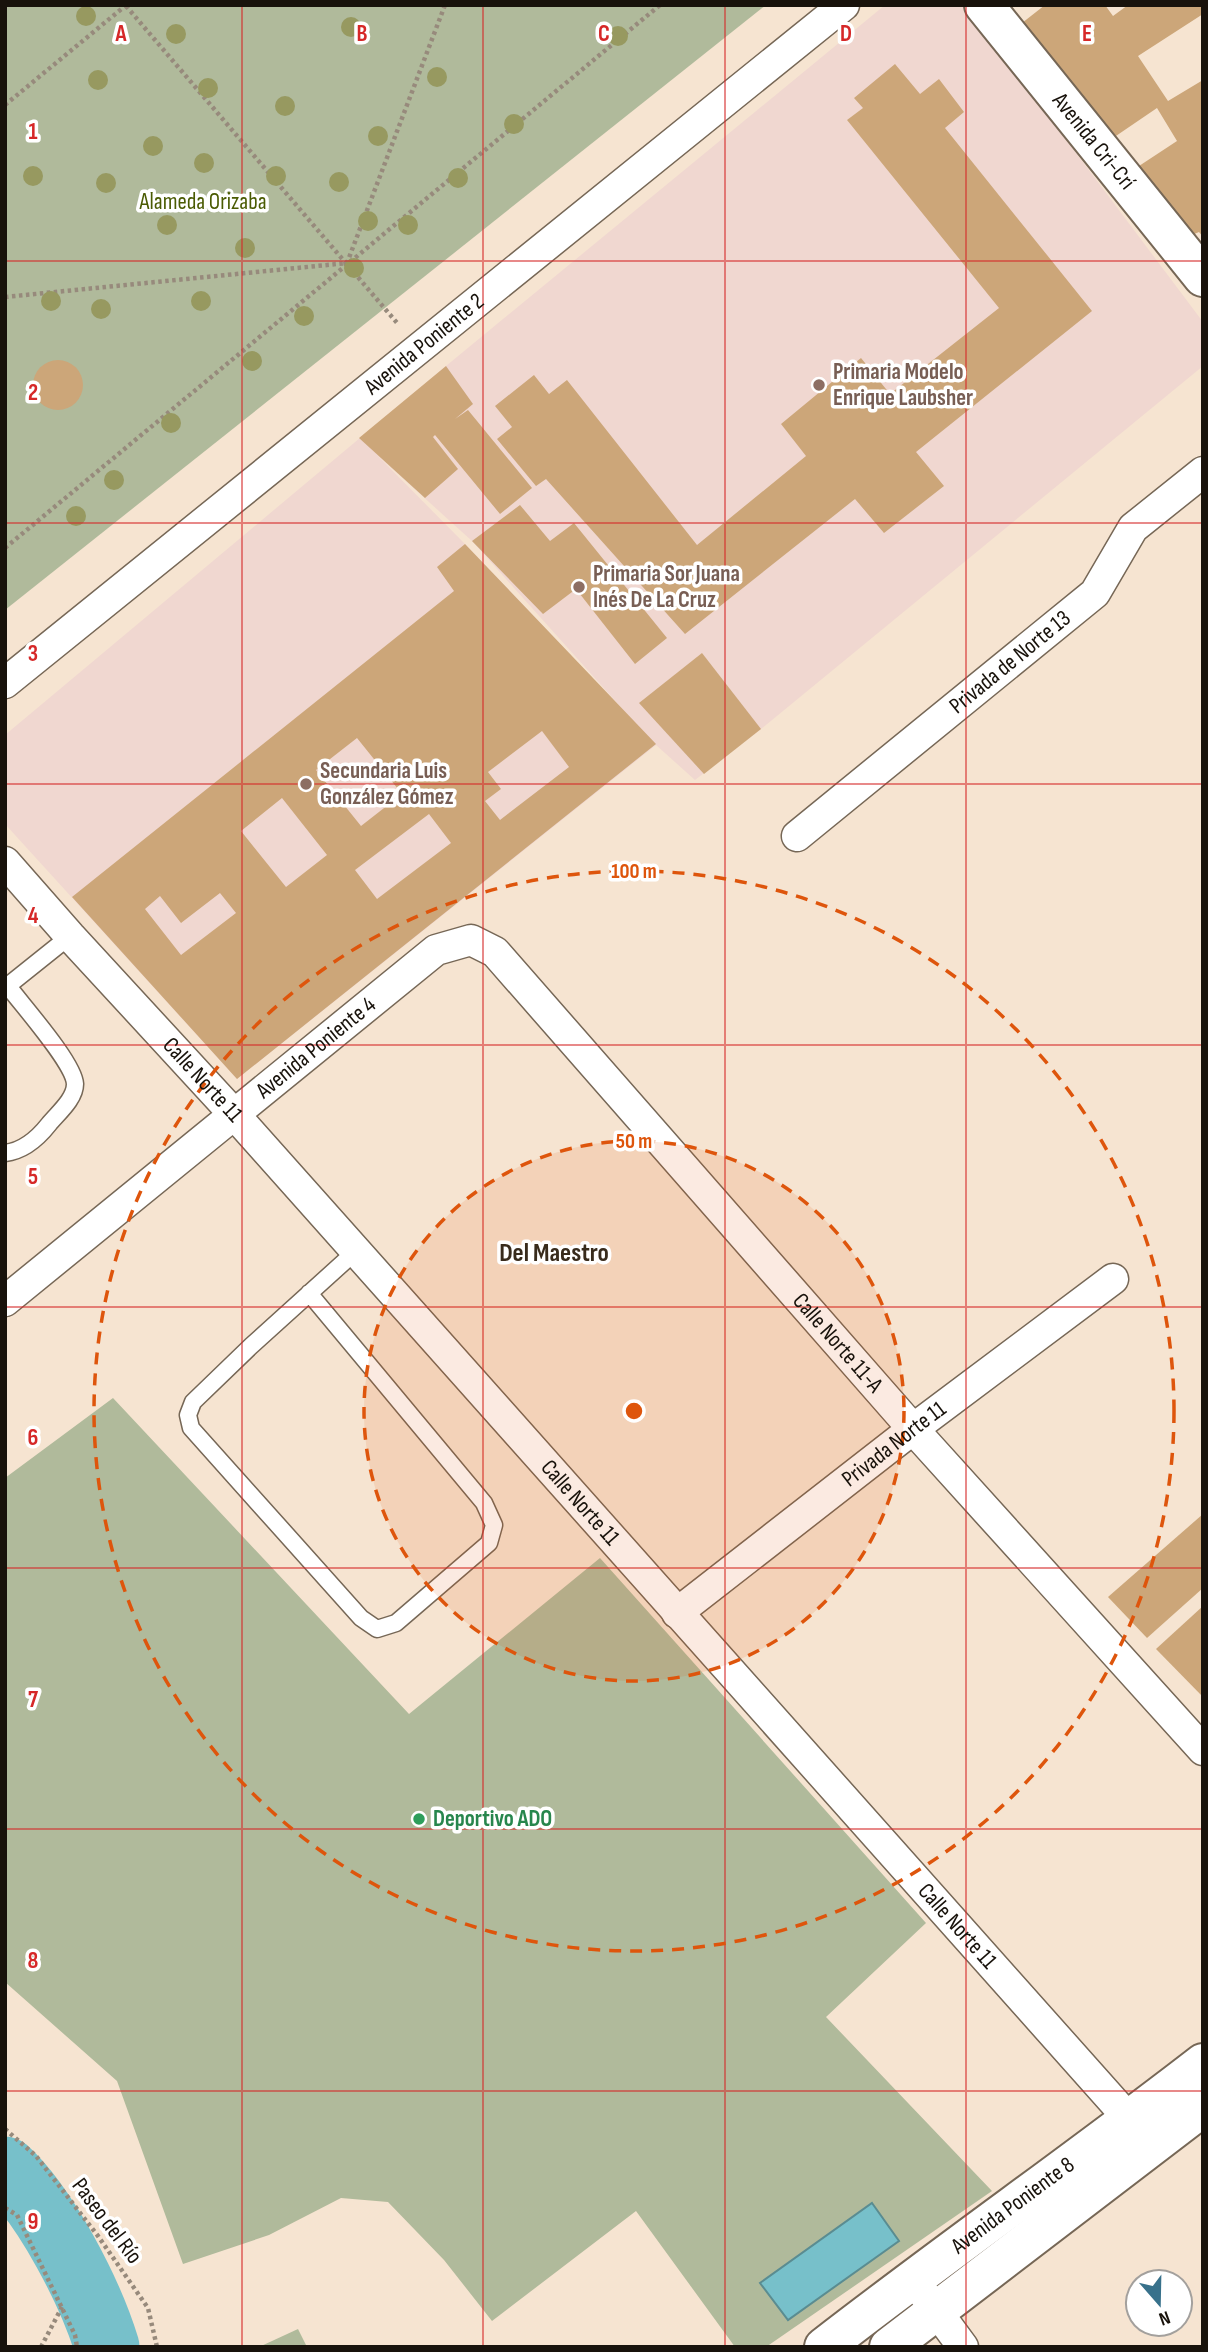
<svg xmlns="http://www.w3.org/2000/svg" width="1208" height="2352" font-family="'Sofia Sans Condensed',sans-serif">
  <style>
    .education { fill: #f0d7d0; fill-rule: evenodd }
    .green { fill: #b0ba9b }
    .water { fill: #77c0ca; stroke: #5a8c91; stroke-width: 2 }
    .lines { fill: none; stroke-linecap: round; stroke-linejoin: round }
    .river { stroke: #77c0ca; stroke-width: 65 }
    .building { fill: #cca679; fill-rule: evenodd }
    .lane-casing { stroke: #766756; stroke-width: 19 }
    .street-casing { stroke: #766756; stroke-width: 33 }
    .secondary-casing { stroke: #766756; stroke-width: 42 }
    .path { stroke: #978a7c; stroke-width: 4.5; stroke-dasharray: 3.5 3.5; stroke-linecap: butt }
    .lane { stroke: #fff; stroke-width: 16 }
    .street { stroke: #fff; stroke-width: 30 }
    .secondary { stroke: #fff; stroke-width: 38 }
    .tree { fill: #979960 }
    .grid { fill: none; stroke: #d62828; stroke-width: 2; stroke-opacity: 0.55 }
    .ring { fill: none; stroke: #de550c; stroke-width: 3.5; stroke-dasharray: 12 9 }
    .education-dot { fill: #8d6e63; stroke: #fff; stroke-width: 2.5 }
    .leisure-dot { fill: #2e9e5b; stroke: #fff; stroke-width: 2.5 }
    .labels { text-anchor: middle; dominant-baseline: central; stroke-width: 7; stroke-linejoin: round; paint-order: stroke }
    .street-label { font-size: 23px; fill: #18120b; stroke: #fff }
    .park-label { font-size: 23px; fill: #4a5b03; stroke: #fff }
    .education-label { font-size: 23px; font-weight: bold; fill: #785e54; stroke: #fff; text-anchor: start }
    .leisure-label { font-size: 23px; font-weight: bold; fill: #27864d; stroke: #fff; text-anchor: start }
    .quarter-label { font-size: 26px; font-weight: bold; fill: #382b1c; stroke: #fff }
    .grid-label { font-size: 23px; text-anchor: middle; font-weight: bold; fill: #d62828; stroke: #fff; stroke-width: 7; stroke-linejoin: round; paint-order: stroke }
    .centre { fill: #de550c; stroke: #fff; stroke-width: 3.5 }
    .ring-label { font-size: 21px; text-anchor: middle; font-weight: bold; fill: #de550c; stroke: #fff; stroke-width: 7; stroke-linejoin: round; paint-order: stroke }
  </style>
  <rect width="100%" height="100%" fill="#f6e4d1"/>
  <!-- education -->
  <path class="education" d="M885,5H965L1203,322V366L761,729L695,780L656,745L237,1079L5,824V735L446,366ZM376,454L472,541L627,714L465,544Z"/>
  <!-- green -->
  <g class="green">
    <path d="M5,5H766L5,610Z"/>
    <path d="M113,1398L409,1714L600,1558L926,1923L826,2017L992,2191L766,2347H735L636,2211L492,2321L444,2260L388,2202L341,2198L269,2235L183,2264L117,2081L5,1982V1478Z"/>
    <path d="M298,2329L307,2347H259Z"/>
  </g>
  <!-- water -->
  <path class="water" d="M872,2203L899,2241L788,2320L760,2283Z"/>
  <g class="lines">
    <!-- river -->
    <path class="river" d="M5,2169C46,2206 91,2294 107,2347"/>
  </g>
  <!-- building -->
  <g class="building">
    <path d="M1045,5H1105L1113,16L1128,5H1203V14L1138,56L1168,101L1203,80V237L1199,232L1192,235L1139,166L1177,141L1157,108L1110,140L1022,23Z"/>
    <path d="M895,64L920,94L939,79L964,112L945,128L1092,311L916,452L944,486L884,533L855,499L685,634L546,479L536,486L497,439L512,427L495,406L534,375L549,394L567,380L697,545L806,456L781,424L861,358L890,394L999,308L847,120L863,108L854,98Z"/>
    <circle cx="58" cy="385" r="25"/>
    <path d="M446,366L473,404L455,419L468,410L532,488L500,514L435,435L433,437L458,469L425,498L359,438Z"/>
    <path d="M520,505L550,541L574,523L667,638L635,664L576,589L543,614L472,541Z"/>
    <path d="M465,544L656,744L237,1079L72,897L454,591L437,567ZM542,731L569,767L500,820L485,801L501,789L488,772ZM357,738L402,794L361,826L316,770ZM282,798L327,855L286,887L241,831ZM429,814L451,843L377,899L355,870ZM220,893L236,913L181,955L145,909L160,896L181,923Z"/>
    <path d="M702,653L761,729L704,774L639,703Z"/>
    <path d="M1203,1514V1588L1147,1638L1108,1597Z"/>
    <path d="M1203,1606V1697L1156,1649Z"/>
  </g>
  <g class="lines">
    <defs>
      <g id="lane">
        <path d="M5,988L70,936"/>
        <path d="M5,1153C23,1151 38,1138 49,1124C58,1113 75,1099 75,1084C74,1063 22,1005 8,986"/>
        <path d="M309,1293L484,1503L494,1525L489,1543L396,1623L377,1629L361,1618L191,1428L188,1415L193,1402L251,1346L355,1252"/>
      </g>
      <g id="street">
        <path id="s1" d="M5,683L844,5"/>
        <path id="s2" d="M797,836L1095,593L1133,528L1203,472"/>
        <path id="s3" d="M5,862L70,936L234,1114L1130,2120L1141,2136"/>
        <path id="s4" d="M5,1301L436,950L471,940L495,952L913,1429L1203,1750"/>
        <path id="s5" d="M677,1613L913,1429L1113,1279"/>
        <path d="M924,2294L963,2347"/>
      </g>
      <g id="secondary">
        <path id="s6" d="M984,5L1203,277"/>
        <path id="s7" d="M824,2347C949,2250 1078,2160 1203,2063"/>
        <path d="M889,2347L1203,2107"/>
      </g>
    </defs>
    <!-- lane casing -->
    <use href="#lane" class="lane-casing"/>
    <!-- street casing -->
    <use href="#street" class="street-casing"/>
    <!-- secondary casing -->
    <use href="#secondary" class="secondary-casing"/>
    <!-- path -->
    <g class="path">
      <path d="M126,6L398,324"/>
      <path d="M5,105L125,6"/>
      <path d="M5,297L347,263L445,5"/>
      <path d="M5,548L660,5"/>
      <path d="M5,2129L36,2156L98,2236L148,2308L157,2347"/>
      <path d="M5,2208L17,2215L75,2335L77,2347"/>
      <path d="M41,2347L62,2307"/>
    </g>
    <!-- lane -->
    <use href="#lane" class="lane"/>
    <!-- street -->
    <use href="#street" class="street"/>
    <!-- secondary -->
    <use href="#secondary" class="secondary"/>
  </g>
  <!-- trees -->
  <g class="tree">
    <circle cx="86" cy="16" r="10"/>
    <circle cx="351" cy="27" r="10"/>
    <circle cx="176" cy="34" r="10"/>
    <circle cx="618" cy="36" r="10"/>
    <circle cx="437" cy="77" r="10"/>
    <circle cx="98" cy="80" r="10"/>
    <circle cx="208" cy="88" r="10"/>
    <circle cx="285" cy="106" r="10"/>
    <circle cx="514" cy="124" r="10"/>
    <circle cx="378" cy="136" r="10"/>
    <circle cx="153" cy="146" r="10"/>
    <circle cx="204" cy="163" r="10"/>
    <circle cx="33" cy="176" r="10"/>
    <circle cx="276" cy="176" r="10"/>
    <circle cx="458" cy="178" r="10"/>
    <circle cx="339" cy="182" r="10"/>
    <circle cx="106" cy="183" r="10"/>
    <circle cx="368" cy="221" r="10"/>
    <circle cx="167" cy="225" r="10"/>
    <circle cx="408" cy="225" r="10"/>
    <circle cx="245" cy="248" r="10"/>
    <circle cx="354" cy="268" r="10"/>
    <circle cx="51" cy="301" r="10"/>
    <circle cx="201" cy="301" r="10"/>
    <circle cx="101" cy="309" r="10"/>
    <circle cx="304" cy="316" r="10"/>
    <circle cx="252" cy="361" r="10"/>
    <circle cx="171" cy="423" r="10"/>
    <circle cx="114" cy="480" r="10"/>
    <circle cx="76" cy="516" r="10"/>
  </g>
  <!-- grid -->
  <path class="grid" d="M242,5V2347M483,5V2347M725,5V2347M966,5V2347M5,261H1203M5,523H1203M5,784H1203M5,1045H1203M5,1307H1203M5,1568H1203M5,1829H1203M5,2091H1203"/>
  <!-- distance rings -->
  <circle cx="634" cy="1411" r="270" fill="#de550c" fill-opacity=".12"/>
  <g class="ring">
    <circle cx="634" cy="1411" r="270"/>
    <circle cx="634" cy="1411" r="540"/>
  </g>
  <!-- markers -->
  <g class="education-dot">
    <circle cx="819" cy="385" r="7"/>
    <circle cx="579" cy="587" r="7"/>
    <circle cx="306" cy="784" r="7"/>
  </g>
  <circle class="leisure-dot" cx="419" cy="1819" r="7"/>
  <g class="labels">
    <!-- street labels -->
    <g class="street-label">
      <text stroke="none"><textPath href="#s6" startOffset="175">Avenida Cri-Crí</textPath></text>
      <text stroke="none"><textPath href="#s1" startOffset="539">Avenida Poniente 2</textPath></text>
      <text stroke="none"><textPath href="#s2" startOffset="275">Privada de Norte 13</textPath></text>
      <text stroke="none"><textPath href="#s4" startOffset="401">Avenida Poniente 4</textPath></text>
      <text stroke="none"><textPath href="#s3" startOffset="294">Calle Norte 11</textPath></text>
      <text stroke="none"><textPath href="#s4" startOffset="1139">Calle Norte 11-A</textPath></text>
      <text stroke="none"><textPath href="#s5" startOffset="275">Privada Norte 11</textPath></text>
      <text stroke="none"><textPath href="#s3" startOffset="861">Calle Norte 11</textPath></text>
      <text stroke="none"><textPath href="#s3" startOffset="1428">Calle Norte 11</textPath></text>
      <text stroke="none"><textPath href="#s7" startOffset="236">Avenida Poniente 8</textPath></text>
      <text transform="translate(107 2221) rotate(53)">Paseo del Río</text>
    </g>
    <!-- park labels -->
    <g class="park-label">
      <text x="203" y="202">Alameda Orizaba</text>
    </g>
    <!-- education labels -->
    <g class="education-label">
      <text x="833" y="372">Primaria Modelo<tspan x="833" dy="26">Enrique Laubsher</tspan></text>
      <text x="593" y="574">Primaria Sor Juana<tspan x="593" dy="26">Inés De La Cruz</tspan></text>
      <text x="320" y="771">Secundaria Luis<tspan x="320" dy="26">González Gómez</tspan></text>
    </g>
    <!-- leisure labels -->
    <g class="leisure-label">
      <text x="433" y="1819">Deportivo ADO</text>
    </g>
    <!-- quarter labels -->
    <g class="quarter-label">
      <text x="554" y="1253">Del Maestro</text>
    </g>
  </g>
  <g class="grid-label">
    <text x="121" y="41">A</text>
    <text x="362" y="41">B</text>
    <text x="604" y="41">C</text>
    <text x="846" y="41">D</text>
    <text x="1087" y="41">E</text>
    <text x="33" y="139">1</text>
    <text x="33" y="400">2</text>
    <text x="33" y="661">3</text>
    <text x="33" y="923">4</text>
    <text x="33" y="1184">5</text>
    <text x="33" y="1445">6</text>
    <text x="33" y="1707">7</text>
    <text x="33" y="1968">8</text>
    <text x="33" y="2229">9</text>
  </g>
  <circle cx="634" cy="1411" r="10" class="centre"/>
  <g class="ring-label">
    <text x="634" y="878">100 m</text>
    <text x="634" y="1148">50 m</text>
  </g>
  <!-- border -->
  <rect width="1208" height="2352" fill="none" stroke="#18120b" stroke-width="14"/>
  <!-- north arrow -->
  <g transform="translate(1159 2303) rotate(160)"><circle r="33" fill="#ffffff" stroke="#a3a09d" stroke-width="2"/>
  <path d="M0-5L12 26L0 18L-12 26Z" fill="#38718b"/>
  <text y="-10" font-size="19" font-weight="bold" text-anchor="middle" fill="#18120b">N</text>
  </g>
</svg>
